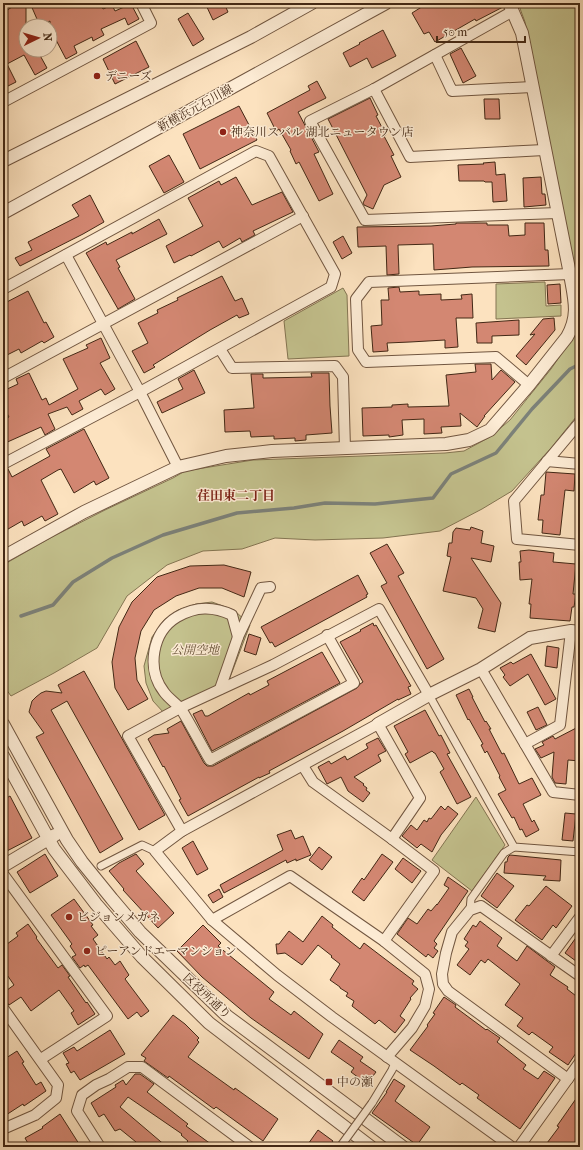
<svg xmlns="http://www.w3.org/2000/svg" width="583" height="1150" font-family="'IM FELL French Canon','Noto Serif JP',serif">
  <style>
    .green { fill: #c4c28e; stroke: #847552 }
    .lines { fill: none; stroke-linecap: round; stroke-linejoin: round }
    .stream { stroke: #7c8179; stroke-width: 3.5 }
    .building { fill: #d38772; stroke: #432815 }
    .pedestrian-casing { stroke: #715640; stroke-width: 9 }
    .minor-casing { stroke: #715640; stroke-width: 12 }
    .tertiary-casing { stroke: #715640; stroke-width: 14 }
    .pedestrian { stroke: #fdecd5; stroke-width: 7 }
    .minor { stroke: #fdecd5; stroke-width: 10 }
    .tertiary { stroke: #fdecd5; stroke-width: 12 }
    .pedestrian-bridge-casing { stroke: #715640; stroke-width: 9; stroke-linecap: butt }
    .pedestrian-bridge { stroke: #fdecd5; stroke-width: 7 }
    .poi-dot { fill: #8f2418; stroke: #fdecd5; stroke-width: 1.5 }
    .labels { text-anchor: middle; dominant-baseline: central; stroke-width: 3; stroke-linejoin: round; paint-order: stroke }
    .poi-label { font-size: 12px; fill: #432815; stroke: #fdecd5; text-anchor: start }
    .street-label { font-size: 12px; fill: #432815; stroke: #fdecd5 }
    .park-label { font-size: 12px; font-style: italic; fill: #634e33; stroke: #fdecd5 }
    .neighbourhood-label { font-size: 13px; font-weight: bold; fill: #7a1f14; stroke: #fdecd5 }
  </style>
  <rect width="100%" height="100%" fill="#fce2bf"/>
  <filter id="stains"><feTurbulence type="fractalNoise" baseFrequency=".005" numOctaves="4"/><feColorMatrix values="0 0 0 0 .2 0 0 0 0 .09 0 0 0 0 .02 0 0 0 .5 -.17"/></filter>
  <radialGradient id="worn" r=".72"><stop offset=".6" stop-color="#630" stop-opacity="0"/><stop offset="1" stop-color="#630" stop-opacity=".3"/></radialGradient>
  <!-- green -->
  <g class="green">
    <path d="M518,3H580V311L576,274L525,22Z"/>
    <path d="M545,282L546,306L561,305V316L496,319V284Z"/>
    <path d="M343,288L347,295L349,356L288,359L284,321Z"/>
    <path d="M580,319V412L551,448L512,491L482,509L440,531L383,538L315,540L275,538L242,549L203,551L167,565L127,596L97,648L54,673L11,696L3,685V565L52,537L105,510L173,478L185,471L253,460L445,453L464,451L490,437L510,420L551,369L575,334Z"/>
    <path d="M212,602L234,610L250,625L229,680L164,713L153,701L146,683L144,666L152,637L164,620L178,610L196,604Z"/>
    <path d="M476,797L505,845L472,891L432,860Z"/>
  </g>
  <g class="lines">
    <!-- stream -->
    <path class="stream" d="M21,616L53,605L73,582L112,558L163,535L237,513L294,508L325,503L375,504L433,498L451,474L496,453L532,409L570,369L580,364"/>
  </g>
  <!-- building -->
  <g class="building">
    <path d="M18,3H26V50H37L47,68L35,75L24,55L7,64L16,82L6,87L3,82V13Z"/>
    <path d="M30,3H100L103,9L112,5L115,11L131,4L139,19L128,25L125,18L101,29L104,35L93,41L92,37L74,46L77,53L66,59L56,40L50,43V21L40,26Z"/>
    <path d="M205,3H224L228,12L213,20Z"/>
    <path d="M428,3H502L503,7L476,21L475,19L435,42L429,32L424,34L412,13Z"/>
    <path d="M188,13L204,39L193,46L178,19Z"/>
    <path d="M383,30L396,56L372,68L367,58L350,67L343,53L360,44L359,43Z"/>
    <path d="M136,41L149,67L115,84L103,59Z"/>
    <path d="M461,48L476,76L463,83L450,54Z"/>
    <path d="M317,81L326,98L298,112L319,152L314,154L333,194L319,201L299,162L296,164L290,151L291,150L279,129L276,131L267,113L310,90L308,86Z"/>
    <path d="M370,98L378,115L376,116L386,135L384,136L394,155L391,156L401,177L384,185L373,209L364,205L363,203L367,195L328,119Z"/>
    <path d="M484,99H499L500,119H485Z"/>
    <path d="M239,106L257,140L200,169L183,134Z"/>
    <path d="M169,155L184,182L164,193L149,166Z"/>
    <path d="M495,162L496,175L505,174L507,201L493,202L492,182H485L484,181H459L458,165L484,164L483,163Z"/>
    <path d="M236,177L252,205L282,192L293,212L253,231L255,235L242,242L240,238L223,248L219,241L191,256L190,255L174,263L166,246L203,226L188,198L219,181L221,185Z"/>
    <path d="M541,177L542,194H545L546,205L524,207L523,178Z"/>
    <path d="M90,195L104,222L83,234L20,266L15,258L32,250L28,242L79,216L72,205Z"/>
    <path d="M159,219L167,234L116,260L120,267L118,268L135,299L118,309L86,253L106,242L107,245L132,232V234Z"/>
    <path d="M456,223H487V225H508L509,236L525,235V223H544L545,250H548L549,266L472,267L434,270L433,244L398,245L399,274L387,275L386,246L358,247L357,227L431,226L456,224Z"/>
    <path d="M343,236L352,253L342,259L333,242Z"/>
    <path d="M222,276L235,301L242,298L249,314L239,318L237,315L210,330L153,365L155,367L144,373L132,351L148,343L138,323L158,313L157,310L178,300L177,298Z"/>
    <path d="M560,284L561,303L548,304L547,285Z"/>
    <path d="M399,287L400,292L419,291V295L441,294V300L462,299L461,295L472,294L473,318H456L458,347L445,348V340L410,342L387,343L388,351L373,352L371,326L382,325L381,300H389L388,288Z"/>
    <path d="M28,291L44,323L46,322L54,337L44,343L42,341L21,353L19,349L3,357V304Z"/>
    <path d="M554,318L555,330L526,365L516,356L535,334L530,335L543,319Z"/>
    <path d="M519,320V335L492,336V343H477L476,323Z"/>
    <path d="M101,338L110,358L100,363L115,389L105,395L101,389L79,401L83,409L72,415L67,407L48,414L55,429L45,435L41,427L3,444V420L9,417L3,406V391L18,384L16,379L29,373L42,400L46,398L49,405L78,389L63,359L88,348L86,345Z"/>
    <path d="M475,364H491L492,380L501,370L515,382L484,416H485L477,427L460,413L461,426L441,427L442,433L424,434V419L402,420L403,435L389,437V435L363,436L362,408L392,407V405L408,404V407L449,406L446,375L476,372Z"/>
    <path d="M194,370L205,393L162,413L157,402L183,389L178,379Z"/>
    <path d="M311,373H329L330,406L332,433L306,435V440L295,441V438L274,439V436L251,437L250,431L225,432L224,410L254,408L251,374H263V378L312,377Z"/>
    <path d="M84,429L109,478L96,485L94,481L74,493L61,469L58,470L41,480L58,514L45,521L42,516L24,526L22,521L3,532V470L8,469L12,477L50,456L46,449Z"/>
    <path d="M546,472L575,474L574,491L565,490L560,535L542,533L543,520H538L541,495H544Z"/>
    <path d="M471,527L483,531L481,543L494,546L491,562L471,558L501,603L495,632L478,628L483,609L476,598L443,591L451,557L447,556L449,543H452L453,532L456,528L470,530Z"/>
    <path d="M387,544L404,573L398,576L444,659L427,669L381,586L387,583L370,553Z"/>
    <path d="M529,550L554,553L553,562L576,564L573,594H576L574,607H572L570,621L530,618L531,604H529L532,579L520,580L519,562H521L520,551Z"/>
    <path d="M224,565L251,572L244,597L222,588H199L176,596L154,610L141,631L135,658L137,680L148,699L128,710L115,688L112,662L119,627L132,602L157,577L190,566Z"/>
    <path d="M358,575L368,594L366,595L367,597L275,647L272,642L270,643L261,627Z"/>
    <path d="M373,623L374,626L376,625L411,686L408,687L411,694L398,700V699L343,731L269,771L270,773L259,778V777L188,816L179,800L181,799L164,766L163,767L148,739L154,735L169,733L167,729L181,721L204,763L207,766H213L357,688L360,684L363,682L340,642L361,631L360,630Z"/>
    <path d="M249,634L261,638L256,655L244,651Z"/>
    <path d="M547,646L559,648L557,668L545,666Z"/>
    <path d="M322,652L340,683L212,751L193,714L202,710L205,716H208L249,693L250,695L269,685L267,681Z"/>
    <path d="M531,654L556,699L545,705L528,674L510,686L503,677L505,675L500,668L511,662L513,664Z"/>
    <path d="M84,671L165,815L139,830L67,701L51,710L123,839L100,853L36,737L44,733L29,712L32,701L36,697L41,693L46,691L62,693L58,685Z"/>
    <path d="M469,689L473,697H472L485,722L486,721L491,729H489L502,754L504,753L519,784L532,778L541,795L523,804L532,822L534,820L539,830L526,837L522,829L520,830L514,817L512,818L498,794L506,790L499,777L500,776L487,751L485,753L481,745L483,744L469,719L468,720L456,695Z"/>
    <path d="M538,707L547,725L536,730L527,712Z"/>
    <path d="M425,710L439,736L441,735L450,753L447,754L471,797L457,804L440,772L444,769L435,753H434L432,751L410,763L405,754L408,752L394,726Z"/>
    <path d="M580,726V761L568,760L566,784L555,783L552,777L554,752L541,758L535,749L544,745L542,742L553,736L555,739Z"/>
    <path d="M378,738L386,751L378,755L381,761L354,777L364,784L363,785L367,788L366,790L370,793L363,802L348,791L341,777L327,784L318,767L329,761L331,764L345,756L347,760L368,748L366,744Z"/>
    <path d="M10,796L32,838L3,853V800Z"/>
    <path d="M441,806L445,810L448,806L458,814L441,835L432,852L421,844L417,848L402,836L411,825L417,830L424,820L427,822L429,818L431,819Z"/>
    <path d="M565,813L576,814L573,841L562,840Z"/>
    <path d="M291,830L295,839L303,836L311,855L296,861V859L287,863L286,860L224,893L220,885L283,850L277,835Z"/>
    <path d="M193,841L208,869L197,875L182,848Z"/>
    <path d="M319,847L332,857L322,870L309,860Z"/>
    <path d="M45,854L58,876L30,893L17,872Z"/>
    <path d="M136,854L144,864L136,871L174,913L158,928L123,890L124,889L109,871L119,863Z"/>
    <path d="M382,854L393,862L364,901L352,892L362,878L364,880Z"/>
    <path d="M510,855L561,860L560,881L543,880L546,876L504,873L505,862H507L508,857Z"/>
    <path d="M403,858L421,871L412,883L395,869Z"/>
    <path d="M497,873L514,886L497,908L481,896Z"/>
    <path d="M448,877L468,891L434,941L437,944L434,948L438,951L433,958L428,954L426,957L397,934L408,918L417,924L428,909L431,911L437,904V905L449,888L444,885Z"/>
    <path d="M546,886L572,906L556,928L553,925L542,940L515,920L527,905L529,906Z"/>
    <path d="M219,889L223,897L213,903L208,895Z"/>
    <path d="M74,899L93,925L91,926L98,935L93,939L107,959L109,957L115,965L120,961L129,975L125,979L149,1011L141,1017L137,1012L128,1019L88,965L85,967L84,965L80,968L72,957L76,955L70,946L72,944L51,915Z"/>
    <path d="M322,916L333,925L332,927L360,949L364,943L414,981L412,984L418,989L410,998L411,999L400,1016L405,1020L395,1033L379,1020L375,1024L352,1006L354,1001L346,996L348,993L340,988V987L330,980L340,964L331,957L332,956L318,945L302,965L285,953L277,954L276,944H279L289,931L303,942Z"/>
    <path d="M480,921L502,938L497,946L517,961L527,946L555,967L550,975L568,987L567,989L580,999V1047L568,1065L549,1052L553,1047L532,1032L529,1035L517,1026L523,1018L505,1005L520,984L488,959L485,963L481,960L470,975L457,965L469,949L465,946L468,942L464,939L473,925L476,927Z"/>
    <path d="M28,924L37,937L36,938L58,968L62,965L70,976L68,977L86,1003L87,1002L95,1014L78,1025L71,1013L74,1011L59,990L31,1011L21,997L9,1005L3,997V993L14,985L3,969V947L18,936L16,933Z"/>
    <path d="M203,925L221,943L218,946L274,992L269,999L291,1015L294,1011L323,1034L309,1059L251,1018L202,977L177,951Z"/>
    <path d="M580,932V964L565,953Z"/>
    <path d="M444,997L456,1005L455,1007L486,1030L487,1029L500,1038L497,1042L526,1065L523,1069L538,1079L544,1071L555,1078L520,1129L477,1098L479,1095L462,1083L460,1085L434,1066L410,1050L428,1026L427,1025L435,1014L433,1013Z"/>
    <path d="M173,1015L185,1024L199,1038L197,1040L199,1042L188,1057L234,1090L235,1088L278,1119L263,1141L216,1107L214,1109L169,1076L168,1078L144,1061L146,1058L141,1055Z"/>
    <path d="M110,1030L125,1054L80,1080L74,1071L71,1073L66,1064L69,1063L63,1053L74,1047L77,1051Z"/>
    <path d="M339,1040L363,1057L360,1061L376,1072L367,1084L351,1072L354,1068L331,1052Z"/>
    <path d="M17,1051L24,1062L22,1063L36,1085L41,1082L46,1091L24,1106L23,1104L6,1115L3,1110V1060Z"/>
    <path d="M135,1074H140L154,1084L147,1092L188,1124L186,1126L215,1147H194L187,1142L188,1141L181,1135L182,1134L128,1097L120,1107L167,1147H131L136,1142L120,1129L115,1131L104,1114L99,1117L91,1103L116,1087L115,1085L123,1080L126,1085Z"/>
    <path d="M394,1079L405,1086L395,1101L430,1127L417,1145L372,1113L387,1092H386Z"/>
    <path d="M580,1093V1138L573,1147H544L559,1127L557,1126Z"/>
    <path d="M60,1114L81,1147H30L25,1138L43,1128L42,1127Z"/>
    <path d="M318,1130L333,1141L329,1147H306Z"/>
  </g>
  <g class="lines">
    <defs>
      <g id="pedestrian">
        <path d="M429,695L514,847L580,852"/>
        <path d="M101,866L142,845L155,851"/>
        <path d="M470,910L471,899L504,853L514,847"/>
        <path d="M372,1103L392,1070L395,1063"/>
      </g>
      <g id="minor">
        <path d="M513,11L374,89L310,121L365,220L558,213"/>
        <path d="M435,55L452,91L532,87"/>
        <path d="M374,89L410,157L544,150"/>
        <path d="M3,102L151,23L141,3"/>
        <path d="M66,255L140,392L178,467"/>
        <path d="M3,289L256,151L269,156L335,274L331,287L140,392L3,464"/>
        <path d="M220,349L232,368L335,366L343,377L345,449"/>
        <path d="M3,378L303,216"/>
        <path d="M529,385L496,357L366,362L358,350L356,299L369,282L570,274"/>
        <path d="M580,422L514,501L517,539L580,545"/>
        <path d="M547,461L580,464"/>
        <path d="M238,637L232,615C213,606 196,606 177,617C152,632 146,669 164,692C168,698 176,703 181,709C191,725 200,743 210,760L354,683L327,635"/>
        <path d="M481,669L553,792L580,795"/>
        <path d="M220,689L238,637L261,588L270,587"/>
        <path d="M525,744L560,725L571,631"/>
        <path d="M303,766L313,782L392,839L434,871L384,941"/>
        <path d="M182,831L128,736L180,708L273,665L379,609L429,695"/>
        <path d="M392,839L420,798L378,724L182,831L155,851L212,920L277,975L332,1017L512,1147"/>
        <path d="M3,874L107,1016L41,1059"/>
        <path d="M212,920L290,876L384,941L425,974L429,989L425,1006L412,1028L387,1057"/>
        <path d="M551,956L580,917"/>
        <path d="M3,1008L58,1085L56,1098L35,1115L3,1129"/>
        <path d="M568,1079L448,991L443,984L442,974L446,953L452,932L470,910L481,906L580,976"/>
        <path d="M100,1147L77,1111L82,1095L96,1085L109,1079L128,1067H142L250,1147"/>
        <path d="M519,1147L580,1062"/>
      </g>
      <g id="tertiary">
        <path d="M3,161L251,37L312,3"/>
        <path d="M3,213L386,3"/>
        <path d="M3,557L84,512L178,467L226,456L272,451L446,444L469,440L490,430L529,385L567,337C580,315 574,298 570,274L522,33L509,3"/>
        <path d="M3,724L67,840L82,862L112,899L140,932L227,1016L403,1147"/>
        <path d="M378,724L429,695L481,669L530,638L571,631L580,632"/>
        <path d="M3,756L54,849L96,904L142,957L209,1023L371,1147"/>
        <path d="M3,866L55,835"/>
      </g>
    </defs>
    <!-- pedestrian casing -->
    <use href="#pedestrian" class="pedestrian-casing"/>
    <!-- minor casing -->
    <use href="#minor" class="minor-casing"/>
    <!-- tertiary casing -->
    <use href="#tertiary" class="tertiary-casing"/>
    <!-- pedestrian -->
    <use href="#pedestrian" class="pedestrian"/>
    <!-- minor -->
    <use href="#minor" class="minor"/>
    <!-- tertiary -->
    <use href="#tertiary" class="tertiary"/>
    <defs>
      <path id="pedestrian-bridge" d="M340,1147L372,1103"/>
    </defs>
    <!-- pedestrian-bridge casing -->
    <use href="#pedestrian-bridge" class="pedestrian-bridge-casing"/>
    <!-- pedestrian-bridge -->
    <use href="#pedestrian-bridge" class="pedestrian-bridge"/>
  </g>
  <!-- markers -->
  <g class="poi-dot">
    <circle cx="97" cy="76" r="4"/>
    <circle cx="223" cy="132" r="4"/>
    <circle cx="69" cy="917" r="4"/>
    <circle cx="87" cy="951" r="4"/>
    <rect x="325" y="1078" width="8" height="8" rx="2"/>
  </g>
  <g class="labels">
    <!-- poi labels -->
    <g class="poi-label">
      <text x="105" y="76">デニーズ</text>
      <text x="231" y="132">神奈川スバル 湖北ニュータウン店</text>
      <text x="77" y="917">ビジョンメガネ</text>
      <text x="95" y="951">ピーアンドエーマンション</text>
      <text x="337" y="1082">中の瀬</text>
    </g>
    <!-- street labels -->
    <g class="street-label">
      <text transform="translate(195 108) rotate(-29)">新横浜元石川線</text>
      <text transform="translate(207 996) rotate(43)">区役所通り</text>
    </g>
    <!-- park labels -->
    <g class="park-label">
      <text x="195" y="650">公開空地</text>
    </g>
    <!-- neighbourhood labels -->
    <g class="neighbourhood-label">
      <text x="236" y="495">荏田東二丁目</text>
    </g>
  </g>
  <!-- margin -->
  <rect width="583" height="1150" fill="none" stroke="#fce2bf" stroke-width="16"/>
  <rect x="4" y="4" width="575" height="1142" fill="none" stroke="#432815" stroke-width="2"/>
  <rect x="8" y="8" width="567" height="1134" fill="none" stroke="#432815"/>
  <!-- north arrow -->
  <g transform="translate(38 38) rotate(85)"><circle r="19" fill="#fdecd5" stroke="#b39e88"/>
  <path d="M0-3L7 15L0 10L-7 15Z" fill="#8f2418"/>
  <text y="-6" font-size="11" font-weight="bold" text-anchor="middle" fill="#432815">N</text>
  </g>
  <!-- scale -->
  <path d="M437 36v6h88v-6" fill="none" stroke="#432815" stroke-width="2"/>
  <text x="443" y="36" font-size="12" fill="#432815" stroke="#fdecd5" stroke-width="3" paint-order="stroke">50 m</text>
  <rect width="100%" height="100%" filter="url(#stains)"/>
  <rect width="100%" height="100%" fill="url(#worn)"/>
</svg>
